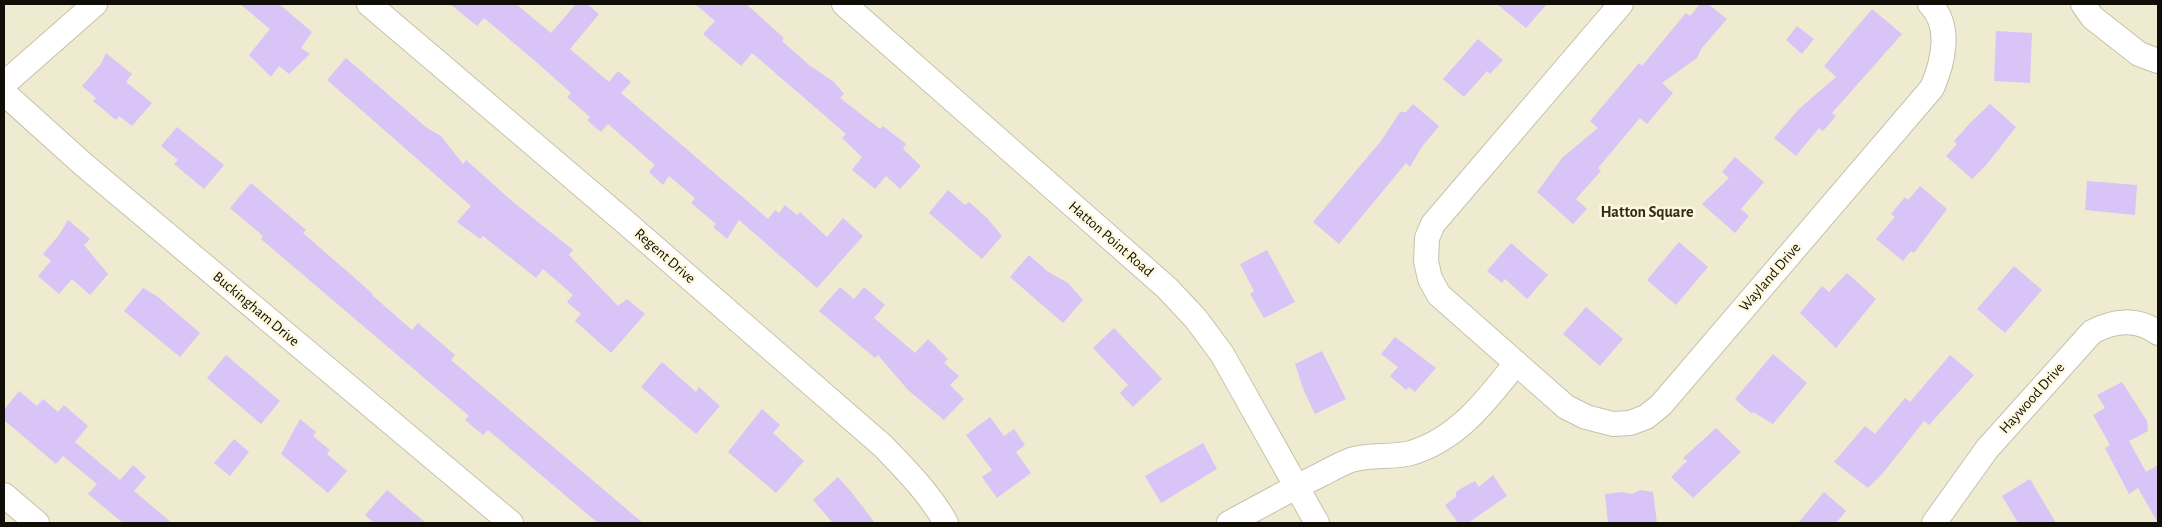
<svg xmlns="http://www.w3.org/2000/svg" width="2162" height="527" font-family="'Alegreya Sans',sans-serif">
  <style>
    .building { fill: #d8c4f7 }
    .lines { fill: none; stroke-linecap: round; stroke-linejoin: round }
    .street-casing { stroke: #c6c2a9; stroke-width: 26 }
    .street { stroke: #fff; stroke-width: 24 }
    .labels { text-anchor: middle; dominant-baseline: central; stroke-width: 5; stroke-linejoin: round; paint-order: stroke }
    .street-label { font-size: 15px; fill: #100e06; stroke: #fdf8de }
    .neighbourhood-label { font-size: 16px; font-weight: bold; fill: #302d17; stroke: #fdf8de }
  </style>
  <rect width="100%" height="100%" fill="#efebd1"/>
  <!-- building -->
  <g class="building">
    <path d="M240,4H279L312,32L301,48L310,54L289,74L279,66L271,77L249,55L270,29Z"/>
    <path d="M450,4H516L551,33L576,4H587L599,14L570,49L609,82L618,71L631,82L621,93L768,219L775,210L779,213L785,205L797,215L800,212L827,237L843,218L863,236L817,288L739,220L727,239L713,227L716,224L691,203L695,198L669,176L663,185L649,172L655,165L608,124L601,132L587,120L590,117L567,97L571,93L534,60L484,18L477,26Z"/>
    <path d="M695,4H746L784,38L782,41L809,65L834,82L844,94L840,98L880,129L883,126L906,144L903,149L921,166L900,189L886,176L875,189L852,170L862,157L842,138L846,134L752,53L741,66L703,34L715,21Z"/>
    <path d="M1497,4H1547L1526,28Z"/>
    <path d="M1700,4H1708L1727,19L1701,49L1697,58L1662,83L1673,93L1647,124L1640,118L1598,168L1601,171L1576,199L1587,209L1573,224L1537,192L1563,157L1598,128L1590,121L1639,63L1642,66L1686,13L1690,16Z"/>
    <path d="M1872,9L1902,34L1832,113L1836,116L1823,131L1819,128L1796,156L1774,138L1799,109L1836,77L1824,66Z"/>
    <path d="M1797,26L1814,39L1802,54L1786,40Z"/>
    <path d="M1996,31L2032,33L2030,83L1994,81Z"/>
    <path d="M1478,39L1503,60L1490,74L1487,71L1464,97L1443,79Z"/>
    <path d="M106,53L132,74L126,82L152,103L132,126L119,116L116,120L93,101L96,98L82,86L101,64Z"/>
    <path d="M346,58L427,128L441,136L463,164L466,160L513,202L573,250L569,255L618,306L627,299L645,314L611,353L575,321L581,314L567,302L573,295L543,269L536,278L483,236L480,239L457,222L471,206L327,80Z"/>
    <path d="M1413,104L1439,126L1421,148L1410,167L1406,163L1339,244L1313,222L1381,141L1400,112H1406Z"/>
    <path d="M1990,104L2016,127L1987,164L1972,179L1946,156L1957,144L1954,141L1970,123Z"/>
    <path d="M177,127L224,165L204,189L174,164L178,160L161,146Z"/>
    <path d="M1735,157L1764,182L1741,209L1749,216L1735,233L1702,204L1729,178L1722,172Z"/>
    <path d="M2087,181L2137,185L2135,215L2085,210Z"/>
    <path d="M251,183L306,230L303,233L373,294L372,295L412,330L418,323L455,355L451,360L643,523H598L488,430L483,435L465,420L469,416L261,239L263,236L230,208Z"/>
    <path d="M1920,186L1947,209L1914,253L1911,251L1903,261L1876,239L1895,217L1891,214L1905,197L1908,200Z"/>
    <path d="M948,190L965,205L969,202L987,218L1002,236L982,259L929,213Z"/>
    <path d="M68,220L90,239L84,245L108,274L90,295L72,279L59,294L38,276L51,261L43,254L59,235Z"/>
    <path d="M1679,242L1708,267L1676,305L1647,280Z"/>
    <path d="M1511,243L1548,275L1527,299L1505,279L1502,283L1487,271Z"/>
    <path d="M1267,250L1295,302L1264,318L1250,294L1254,291L1240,264Z"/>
    <path d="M1029,255L1047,271L1068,283L1083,300L1063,323L1010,277Z"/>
    <path d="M2014,266L2042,290L2005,333L1977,309Z"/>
    <path d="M1847,273L1876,299L1836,348L1800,313L1822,286L1829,292Z"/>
    <path d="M840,287L854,299L864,287L885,305L874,318L915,353L928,339L948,359L944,363L959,376L950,385L964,399L944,420L908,390L878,355L875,358L819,311Z"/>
    <path d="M143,288L158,297L200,333L180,357L124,311Z"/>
    <path d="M1586,307L1623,339L1600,366L1563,334Z"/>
    <path d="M1114,328L1162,379L1133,407L1120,393L1128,385L1093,348Z"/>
    <path d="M1395,337L1436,368L1415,392L1409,387L1406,390L1390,376L1398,367L1381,354Z"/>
    <path d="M1322,351L1346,399L1315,414L1304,391L1295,364Z"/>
    <path d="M1773,354L1807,383L1773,424L1753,412L1752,414L1735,399Z"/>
    <path d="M226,355L280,401L261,424L207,378Z"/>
    <path d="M1950,355L1974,375L1929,425L1924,421L1883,473L1868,488L1834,462L1865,426L1875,434L1905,398L1910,402Z"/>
    <path d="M662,362L696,392L699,387L720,406L696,434L641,387Z"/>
    <path d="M2122,382L2147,421L2148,431L2129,441L2146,472L2158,465V523L2138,488L2129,494L2105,448L2110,445L2093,415L2105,408L2097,395Z"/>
    <path d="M19,391L37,406L43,399L58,412L64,405L88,426L75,442L120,480L133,465L146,477L134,491L172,523H123L88,494L97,484L63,456L56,464L4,420V410Z"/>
    <path d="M762,409L780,425L773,433L804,461L776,493L728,452Z"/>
    <path d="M990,417L1004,436L1014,429L1025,445L1016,452L1031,473L997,498L982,477L992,470L966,435Z"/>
    <path d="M300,419L316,432L313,436L330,450L327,454L347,471L328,493L281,454Z"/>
    <path d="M1716,428L1741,452L1693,498L1671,477L1687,461L1683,458Z"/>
    <path d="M234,439L249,452L230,476L214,463Z"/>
    <path d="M1203,443L1217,469L1161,503L1145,476Z"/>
    <path d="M1493,475L1507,496L1468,523H1458L1445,505L1456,497V492L1462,488L1475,481L1479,487Z"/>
    <path d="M838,477L852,493L875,523H833L813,500Z"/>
    <path d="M2030,479L2056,523H2018L2002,496Z"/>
    <path d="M387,490L426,523H374L365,515Z"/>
    <path d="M1641,490L1653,492L1657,523H1608L1605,494L1622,492L1632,494Z"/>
    <path d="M1824,492L1846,511L1836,523H1798Z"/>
  </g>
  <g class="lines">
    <defs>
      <g id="street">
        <path d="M369,4L624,221L883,446C906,470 930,494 946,523"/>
        <path d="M844,4L1167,288L1196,319L1222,354L1317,523"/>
        <path d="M1621,4L1433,224L1427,238L1426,261L1430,279L1439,295L1566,407L1586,417L1613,424L1630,423L1646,417L1661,405L1932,88C1943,63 1952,26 1930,4"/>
        <path d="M2083,4L2092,17L2139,54L2158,61"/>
        <path d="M4,84L95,4"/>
        <path d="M4,93L84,165L511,523"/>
        <path d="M4,495L37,523"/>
        <path d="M1229,523C1259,507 1289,490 1320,475C1330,470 1340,464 1351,460C1370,454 1391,458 1411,453C1458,439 1487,400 1516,363"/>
        <path d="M1934,523L1987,449L2092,332C2114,320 2138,318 2158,333"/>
      </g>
    </defs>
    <!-- street casing -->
    <use href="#street" class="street-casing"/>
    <!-- street -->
    <use href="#street" class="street"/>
  </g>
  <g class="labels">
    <!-- street labels -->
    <g class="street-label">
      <text transform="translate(1111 239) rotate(41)">Hatton Point Road</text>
      <text transform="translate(665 256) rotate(41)">Regent Drive</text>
      <text transform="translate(1770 277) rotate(-49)">Wayland Drive</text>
      <text transform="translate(256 309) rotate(40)">Buckingham Drive</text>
      <text transform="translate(2032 398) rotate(-48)">Haywood Drive</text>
    </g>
    <!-- neighbourhood labels -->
    <g class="neighbourhood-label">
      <text x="1647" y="212">Hatton Square</text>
    </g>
  </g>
  <!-- border -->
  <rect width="2162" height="527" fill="none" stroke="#100e06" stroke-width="10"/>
</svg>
